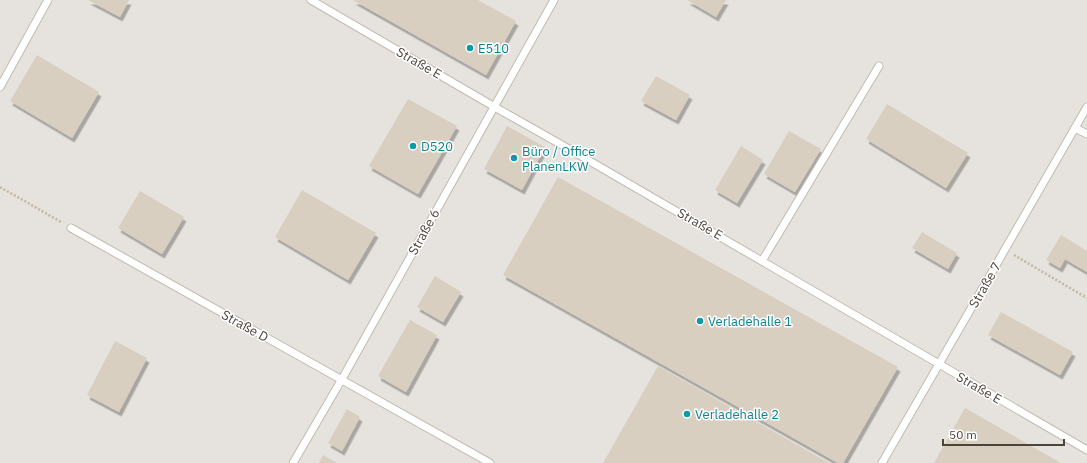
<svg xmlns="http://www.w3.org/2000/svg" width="1087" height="463" font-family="'IBM Plex Sans',sans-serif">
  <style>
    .industrial { fill: #e6e2dd }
    .building { fill: #d8cfc1; filter: url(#shadow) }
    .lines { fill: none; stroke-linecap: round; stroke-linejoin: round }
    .lane-casing { stroke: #c2bbae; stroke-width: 9 }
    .path { stroke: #c4b79f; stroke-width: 2.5; stroke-dasharray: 2 2; stroke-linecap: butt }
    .lane { stroke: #fff; stroke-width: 7 }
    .culture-dot { fill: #0f9aa8; stroke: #fff; stroke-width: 1.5 }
    .labels { text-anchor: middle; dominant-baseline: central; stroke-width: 3; stroke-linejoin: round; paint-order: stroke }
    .culture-label { font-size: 13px; fill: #0d838f; stroke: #fff; text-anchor: start }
    .street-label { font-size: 13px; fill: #4b4439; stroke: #fff }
  </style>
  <defs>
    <filter id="shadow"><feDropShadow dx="2.5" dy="4.5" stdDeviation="0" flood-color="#0004"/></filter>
  </defs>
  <rect width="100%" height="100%" fill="#f6f3ec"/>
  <!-- industrial -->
  <rect class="industrial" x="0" y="0" width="1087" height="463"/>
  <!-- building -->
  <g class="building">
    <path d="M88,0H129L120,17Z"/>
    <path d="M353,0H478L516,21L486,75Z"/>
    <path d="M687,0H726L716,17Z"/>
    <path d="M37,55L99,92L72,138L10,101Z"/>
    <path d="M656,76L690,95L676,120L641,101Z"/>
    <path d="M408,99L457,126L418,194L369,166Z"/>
    <path d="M887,104L968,153L946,188L866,139Z"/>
    <path d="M507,126L545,147L522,190L484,169Z"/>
    <path d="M789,131L821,149L795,192L764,174Z"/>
    <path d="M741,146L763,160L737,203L715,190Z"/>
    <path d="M558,177L898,367L843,463H838L503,275Z"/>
    <path d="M302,190L376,233L348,280L275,237Z"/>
    <path d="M140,191L184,217L162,254L118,228Z"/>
    <path d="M922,232L957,253L948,269L912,248Z"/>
    <path d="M1061,235L1087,251V272L1065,259L1060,268L1046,260Z"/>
    <path d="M435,276L461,292L443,322L417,307Z"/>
    <path d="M1001,312L1073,352L1060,375L988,335Z"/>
    <path d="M410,320L437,335L406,392L378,376Z"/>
    <path d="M115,341L147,358L119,412L87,395Z"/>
    <path d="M658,366L829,463H603Z"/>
    <path d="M965,408L1061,463H934Z"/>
    <path d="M347,409L360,417L342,451L328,443Z"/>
    <path d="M323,455L337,463H319Z"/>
  </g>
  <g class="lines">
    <defs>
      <g id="lane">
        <path d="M311,0L493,106L569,149L1087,450"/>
        <path d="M0,87L48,0"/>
        <path d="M1075,128L1087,134"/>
        <path d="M71,228L490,463"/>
        <path d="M762,261L879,66"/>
        <path d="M293,463L342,379L554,0"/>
        <path d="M882,463L1087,107"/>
      </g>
    </defs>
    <!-- lane casing -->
    <use href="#lane" class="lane-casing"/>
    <!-- path -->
    <g class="path">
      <path d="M0,187L61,222"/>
      <path d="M1014,255L1087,298"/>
    </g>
    <!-- lane -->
    <use href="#lane" class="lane"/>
  </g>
  <!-- markers -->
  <g class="culture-dot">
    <circle cx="470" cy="48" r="4"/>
    <circle cx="413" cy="146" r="4"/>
    <circle cx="514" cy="158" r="4"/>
    <circle cx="700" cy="321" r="4"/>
    <circle cx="687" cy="414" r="4"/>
  </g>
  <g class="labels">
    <!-- culture labels -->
    <g class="culture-label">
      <text x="478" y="48">E510</text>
      <text x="421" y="146">D520</text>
      <text x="522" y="151">Büro / Office<tspan x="522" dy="15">PlanenLKW</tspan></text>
      <text x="708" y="321">Verladehalle 1</text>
      <text x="695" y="414">Verladehalle 2</text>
    </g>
    <!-- street labels -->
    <g class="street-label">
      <text transform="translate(419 63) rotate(30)">Straße E</text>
      <text transform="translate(700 224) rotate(30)">Straße E</text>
      <text transform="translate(424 232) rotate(-61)">Straße 6</text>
      <text transform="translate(985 285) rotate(-60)">Straße 7</text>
      <text transform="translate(245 326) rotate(29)">Straße D</text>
      <text transform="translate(979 388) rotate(30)">Straße E</text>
    </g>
  </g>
  <!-- scale -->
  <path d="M943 439v6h121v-6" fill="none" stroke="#4b4439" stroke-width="2"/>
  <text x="949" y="439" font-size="12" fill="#4b4439" stroke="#ffffff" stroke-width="3" paint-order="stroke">50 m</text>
</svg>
